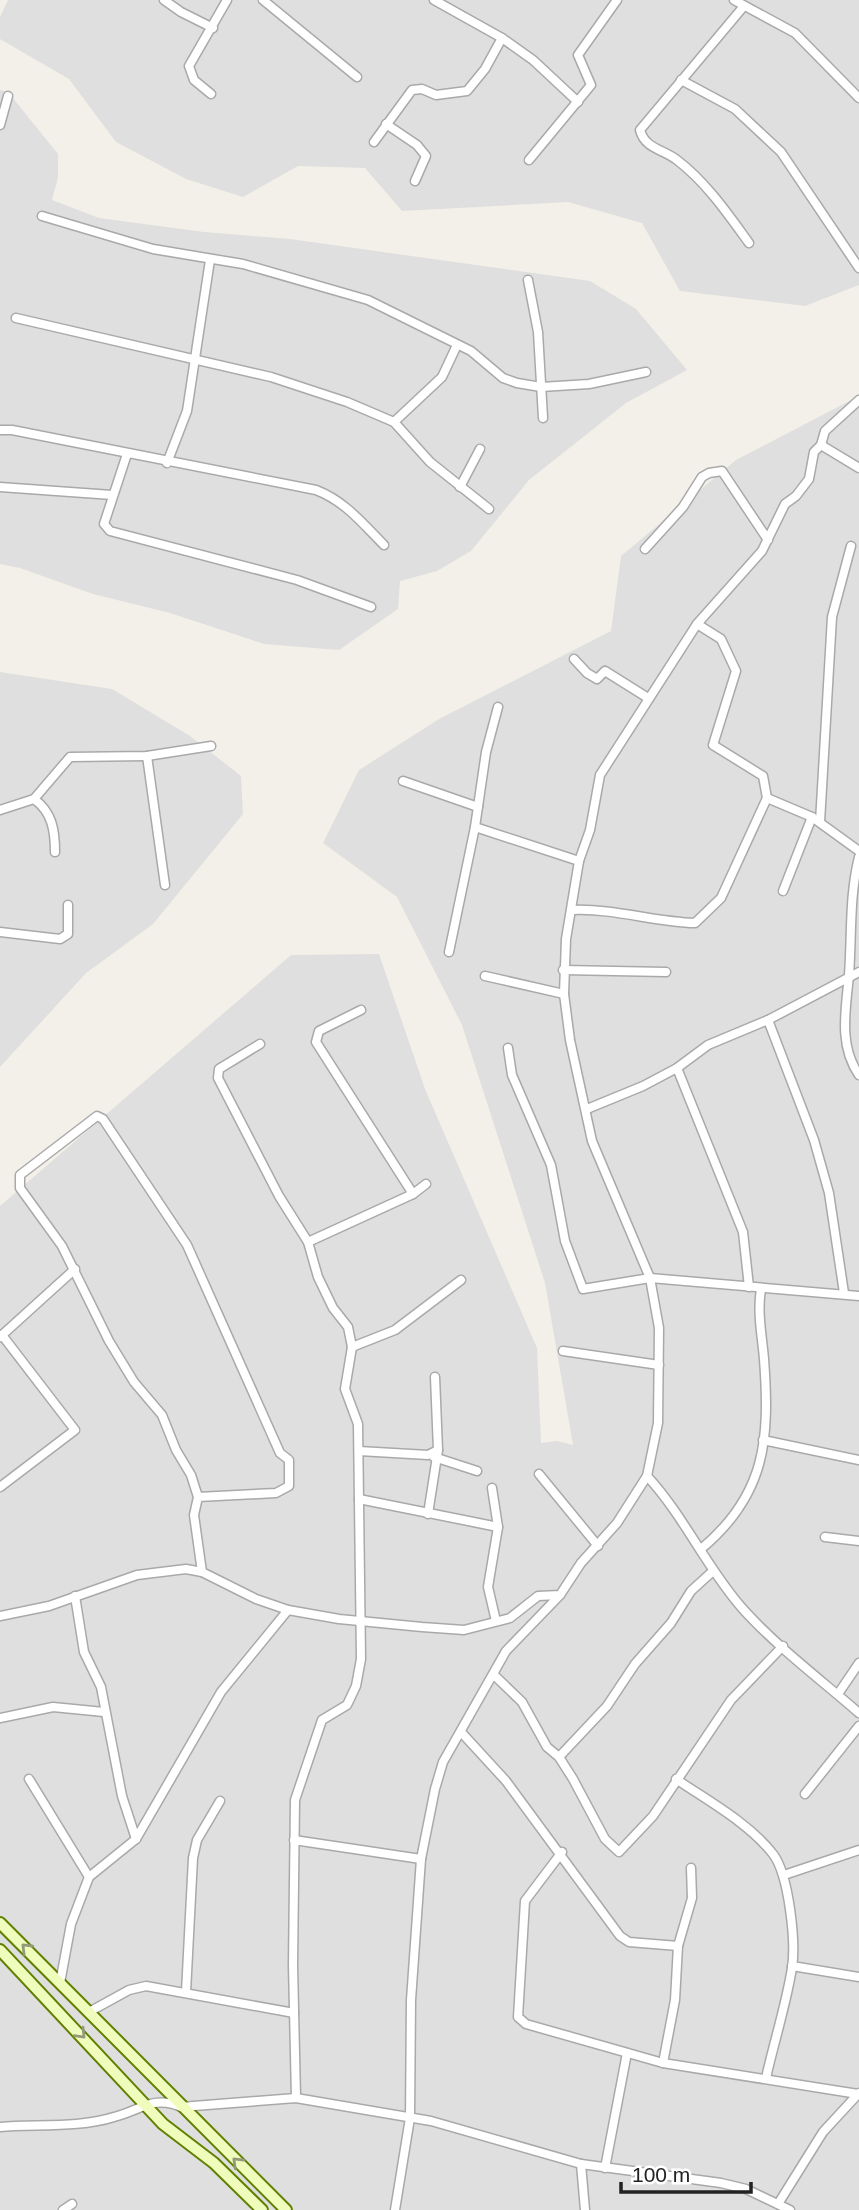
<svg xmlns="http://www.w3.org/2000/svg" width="859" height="2210" font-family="Arial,sans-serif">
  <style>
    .residential { fill: #e0dfdf }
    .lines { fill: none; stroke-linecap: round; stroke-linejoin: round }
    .street-casing { stroke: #a9a9a9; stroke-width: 11 }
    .secondary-casing { stroke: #618001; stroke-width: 14 }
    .street { stroke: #fff; stroke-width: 8 }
    .secondary { stroke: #f0fcbc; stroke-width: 10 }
    .oneway { stroke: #939a77 }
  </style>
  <rect width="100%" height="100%" fill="#f2f0e8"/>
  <!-- residential -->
  <g class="residential">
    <path d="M8,0H859V285L805,306L680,291L642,223L568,202L402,211L365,168L298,166L243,197L186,179L116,142L69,79L0,39V17Z"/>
    <path d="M0,90L8,92L58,154V177L52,200L99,218L204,232L290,239L590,281L636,309L687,370L626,403L529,480L471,551L437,571L400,581L398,609L339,650L264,644L170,613L93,594L20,568L0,564Z"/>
    <path d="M859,396V2210H0V1206L291,955L379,954L425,1089L537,1348L541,1443L557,1441L573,1445L545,1283L462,1025L397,897L323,843L359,770L439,719L611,631L621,556L736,460Z"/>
    <path d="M0,672L112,689L190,736L241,776L243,814L153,924L86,973L0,1067Z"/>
  </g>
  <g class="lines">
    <defs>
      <g id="street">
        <path d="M164,0L181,12L213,28"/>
        <path d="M263,0L357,77"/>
        <path d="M434,0L502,38L533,60L578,102"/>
        <path d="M734,0L795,33L859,98"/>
        <path d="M744,6L640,130C645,149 663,149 677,160C706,182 728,214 749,243"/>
        <path d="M681,80L735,109L781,152L859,268"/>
        <path d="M211,94L194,80L189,66L227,0"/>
        <path d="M386,124L417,145L426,156L415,181"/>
        <path d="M0,125L8,96"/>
        <path d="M374,142L412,90L422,89L436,95L467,91L485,69L502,38"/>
        <path d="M529,160L591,85L578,55L617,0"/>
        <path d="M42,216L153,249L243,264L368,300L471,351L503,378L517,383L541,387L589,384L646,372"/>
        <path d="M528,280L538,332L543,418"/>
        <path d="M16,318L271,377L347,402L394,422L430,462L489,509"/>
        <path d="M394,422L442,377L457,345"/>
        <path d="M0,430H12L316,490C345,501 363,524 384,545"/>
        <path d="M821,445L859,468"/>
        <path d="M127,454L104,524L110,531L297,580L371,607"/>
        <path d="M167,463L187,411L210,260"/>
        <path d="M0,487L112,495"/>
        <path d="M460,487L480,449"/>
        <path d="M645,549L683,507L702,477L709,473L722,471L768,540"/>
        <path d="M574,659L587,673L597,679L605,671L648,698"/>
        <path d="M147,756L165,885"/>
        <path d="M403,781L478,807"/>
        <path d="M767,798L812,817L859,851"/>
        <path d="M34,799C52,812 55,830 55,852"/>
        <path d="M0,810L34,799L70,757L147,756L211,746"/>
        <path d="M820,822L832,617L851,546"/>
        <path d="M475,827L579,861"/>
        <path d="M859,857C849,897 852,935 849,975C846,1009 838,1045 859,1075"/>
        <path d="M783,891L812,817"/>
        <path d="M572,910C614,908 654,922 695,923L721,898L767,798L763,776L713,745L736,671L721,639L697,624"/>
        <path d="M0,932L60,939L68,934V905"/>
        <path d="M449,952L475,827L486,752L498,707"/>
        <path d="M563,970L666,972"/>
        <path d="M485,976L564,994"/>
        <path d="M361,1010L319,1031L316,1042L413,1194"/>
        <path d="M768,1020L814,1140L829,1193L844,1293"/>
        <path d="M260,1044L219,1069L218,1078L279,1196L308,1242L318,1277L333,1308L348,1327L352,1347L345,1389L358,1424L361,1659L356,1686L347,1705L322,1720L295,1800L293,1965L296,2098"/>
        <path d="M508,1048L512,1075L551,1165L565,1241L583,1289L650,1278L859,1296"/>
        <path d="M677,1068L743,1232L749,1287"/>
        <path d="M587,1109L643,1086L677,1068L708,1045L768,1020L859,972"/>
        <path d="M308,1242L413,1194L426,1184"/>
        <path d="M0,1337L75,1269"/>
        <path d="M352,1347L395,1330L461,1280"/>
        <path d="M563,1351L659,1365"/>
        <path d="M763,1440L859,1460"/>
        <path d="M359,1451L428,1455L438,1450L435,1377"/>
        <path d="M434,1457L477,1471"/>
        <path d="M539,1474L598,1546"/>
        <path d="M647,1476C684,1516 706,1567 742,1608C776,1646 820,1679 859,1713"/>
        <path d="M0,1487L75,1430L2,1335"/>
        <path d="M492,1488L498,1527L488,1587L496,1621"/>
        <path d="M198,1497L276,1493L289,1486V1460L280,1453L187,1245L103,1119L97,1116L20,1175V1188L62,1246L109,1341L134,1382L162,1415L176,1450L191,1475L198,1497L194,1515L202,1572"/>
        <path d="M359,1499L498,1527"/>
        <path d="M428,1514L438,1450"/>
        <path d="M825,1537L859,1541"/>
        <path d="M701,1549C766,1495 770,1439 764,1359C762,1335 757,1313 761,1289"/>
        <path d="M75,1596L84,1652L101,1687L122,1796L136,1839"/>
        <path d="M0,1616L49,1606L137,1575L186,1569L202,1572L256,1599L288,1610L339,1619L422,1627L464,1630L510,1618L538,1596L560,1595L581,1563L617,1523L647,1476L658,1423L659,1328L650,1278L592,1141L570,1040L564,994L566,939L579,861L590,830L600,775L609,761L697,624L762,551L785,504L796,496L809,479L814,452L821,445L825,431L859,400"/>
        <path d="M494,1675L522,1702L547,1747L559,1757L573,1779L605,1839L619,1852L653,1816L731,1700L783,1646"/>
        <path d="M838,1694L859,1663"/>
        <path d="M0,1718L53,1707L104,1712"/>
        <path d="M461,1732L506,1781L620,1936L629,1942L678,1946"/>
        <path d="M559,1757L607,1706L635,1664L671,1623L691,1591L713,1571"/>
        <path d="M29,1779L89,1877"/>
        <path d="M676,1779C708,1801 749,1823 773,1854C789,1875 796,1942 792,1968C786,2005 774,2042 766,2078"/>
        <path d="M805,1794L859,1726"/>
        <path d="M294,1840L421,1859"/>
        <path d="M562,1852L525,1901L518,2017L526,2024L663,2063L858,2094"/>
        <path d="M784,1875L859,1850"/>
        <path d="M792,1966L859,1977"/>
        <path d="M60,1983L71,1924L89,1877L136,1839L221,1692L288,1610"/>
        <path d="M186,1992L193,1858L197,1840L220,1801"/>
        <path d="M89,2012L129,1990L146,1986L294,2013"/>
        <path d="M663,2063L675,2000L678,1946L692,1898L691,1868"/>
        <path d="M0,2127C36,2124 80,2128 114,2117C141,2110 154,2095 181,2107L296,2098L431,2121L581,2164L721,2183L746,2189L790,2210"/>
        <path d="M581,2164L585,2210"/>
        <path d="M605,2168L627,2053"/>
        <path d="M778,2204L823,2132L859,2093"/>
        <path d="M63,2210L72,2204"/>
        <path d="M395,2210L410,2118L411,2000L421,1859L435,1789L443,1762L506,1651L560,1595"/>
      </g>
      <g id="secondary">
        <path d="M0,1923L286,2210"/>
        <path d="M0,1950L163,2124L214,2163L262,2210"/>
      </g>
    </defs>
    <!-- street casing -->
    <use href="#street" class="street-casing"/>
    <!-- secondary casing -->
    <use href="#secondary" class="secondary-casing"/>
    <!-- street -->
    <use href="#street" class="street"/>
    <!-- secondary -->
    <use href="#secondary" class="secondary"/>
  </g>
  <!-- one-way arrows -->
  <defs><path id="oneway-chevron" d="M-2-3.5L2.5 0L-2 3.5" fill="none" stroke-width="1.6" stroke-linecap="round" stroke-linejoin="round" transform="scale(1.75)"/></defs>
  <g class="oneway">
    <use href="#oneway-chevron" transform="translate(26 1948) rotate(-135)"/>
    <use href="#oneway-chevron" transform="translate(81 2034) rotate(46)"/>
    <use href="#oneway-chevron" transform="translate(237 2162) rotate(-136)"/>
  </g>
  <!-- scale -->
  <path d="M621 2182v10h130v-10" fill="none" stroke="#222222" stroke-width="3.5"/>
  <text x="632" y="2182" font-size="21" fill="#222222" stroke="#ffffff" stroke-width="5" paint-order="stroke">100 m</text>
</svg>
